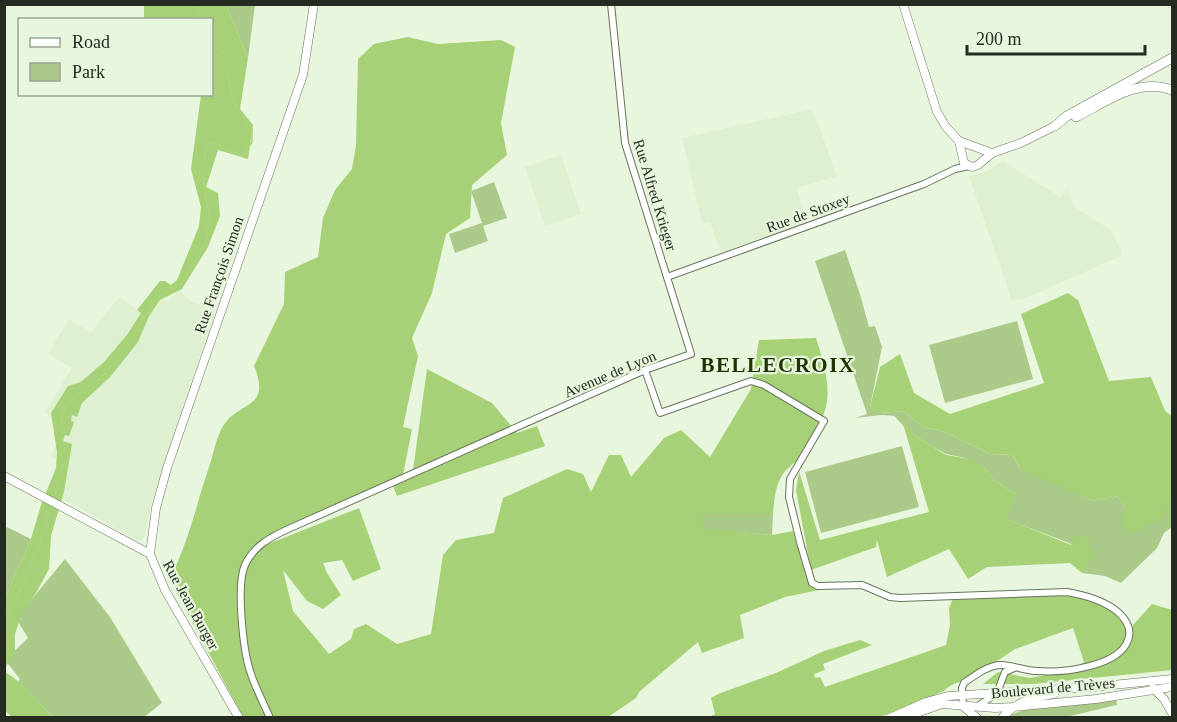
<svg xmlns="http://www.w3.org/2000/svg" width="1177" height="722" font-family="Georgia,serif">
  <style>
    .built { fill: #dff0d0 }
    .green { fill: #abca8a }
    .forest { fill: #a6d176 }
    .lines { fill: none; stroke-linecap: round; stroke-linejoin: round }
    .stream { stroke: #aad57a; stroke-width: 1.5 }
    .minor-casing { stroke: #69745f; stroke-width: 8 }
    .major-casing { stroke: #69745f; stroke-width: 9 }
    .highway-casing { stroke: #69745f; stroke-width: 10 }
    .minor { stroke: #fff; stroke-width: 6 }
    .major { stroke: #fff; stroke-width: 8 }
    .highway { stroke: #fff; stroke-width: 9 }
    .labels { text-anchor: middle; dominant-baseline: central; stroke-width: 4.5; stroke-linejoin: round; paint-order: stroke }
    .street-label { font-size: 15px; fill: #262b22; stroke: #e9f6de }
    .district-label { font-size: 21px; font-weight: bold; letter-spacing: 1.5px; fill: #1f3300; stroke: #e9f6de }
  </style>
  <rect width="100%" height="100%" fill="#e9f6de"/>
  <!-- built -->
  <g class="built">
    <path d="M808,110L814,113L837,176L797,188L806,222L721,253L710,222L702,224L682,138Z"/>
    <path d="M561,155L581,214L545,226L525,167Z"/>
    <path d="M1003,161L1060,197L1068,188L1073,206L1111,230L1121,251V256L1024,299L1012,301L969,176L985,172Z"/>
    <path d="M179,290L189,300L215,311L167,453L153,498L144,538L138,541L60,497L69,463L50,457L57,443L60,430L45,411L72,368L48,354L69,319L91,333L119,297L148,317L160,300L168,301Z"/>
  </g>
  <!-- green -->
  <g class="green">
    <path d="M226,5H255L248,58Z"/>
    <path d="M494,182L507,218L483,226L488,241L455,253L449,234L482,223L471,191Z"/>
    <path d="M845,250L860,294L869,327L875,326L882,347L870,407L881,413L903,411L923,427L945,432L990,454L1012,455L1019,466L1093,501L1118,496L1126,509L1167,503L1172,499V527L1164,533L1157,548L1121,583L1105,576L1082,573L1095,553L1006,519L1015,493L993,480L984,467L965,458L946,454L933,447L914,435L894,416L882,415L855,418L867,414L815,261Z"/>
    <path d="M1017,321L1033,379L945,403L929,345Z"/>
    <path d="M902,446L919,507L821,533L805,472Z"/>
    <path d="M702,514H773L772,535L702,529Z"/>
    <path d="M7,527L31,539L5,599L4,531Z"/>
    <path d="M65,559L110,617L162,703L144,717H53L18,681L20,679L5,660L28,638L20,625L17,617Z"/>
    <path d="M1116,698L1117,705L1066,717L1007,718C1022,704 1093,701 1116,698Z"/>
  </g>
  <!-- forest -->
  <g class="forest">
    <path d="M144,5H226L248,58L240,109L253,125L248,159L218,150L206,187L218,193L220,216L208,247L182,289L160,300L149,316L138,342L110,377L82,403L77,417L72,415L71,421L74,422L69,436L65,435L63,441L72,444L64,492L51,536L49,569L36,593L22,613L15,634V653L5,668V599L31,539L41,505L56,468L57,452L51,413L68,386L81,382L104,362L127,335L141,313L137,310L160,281H165L171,285L177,280L199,226L201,207L191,169L201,95L212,94V20L144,19Z"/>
    <path d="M408,37L438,44L501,40L515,47L501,123L507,155L472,185L470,218L446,234L432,293L412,338L418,356L403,427L412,429L402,480L412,477L427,369L492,403L517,433L537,426L545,446L397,496L391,481L279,529L263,546L359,508L381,569L353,581L342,560L323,563L327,573L341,595L323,609L307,601L283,570L293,611L329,654L351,639L354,629L366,624L397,644L431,634L443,555L456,540L494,533L503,498L567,469L583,474L591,492L609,455H621L631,477L664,438L681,430L710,457L751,389L759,340L816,338C834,394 833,409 799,458C794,464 787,468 783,474C775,485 774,502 773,514H703L702,528L772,535L793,531L806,577L813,587L824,589L785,597L740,615L744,638L702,653L698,642L639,692L636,698L608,717H243L176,592L172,574C190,538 198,498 211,461C214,450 217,436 223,426C239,400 272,410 254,366L284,304L285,272L318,257L323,218L335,190L352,169L356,145L358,59L374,44Z"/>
    <path d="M1068,293L1078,300L1109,381L1151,377L1165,411L1172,416V499L1167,503L1164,517L1137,531L1128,532L1121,519L1126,509L1118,496L1093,501L1022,470L1012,455L990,454L945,432L923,427L903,411L881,413L872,411L870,407L880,367L900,354L914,393L950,414L1044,383L1021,314Z"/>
    <path d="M895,416L914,435L933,447L946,455L970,459L984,467L993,480L1015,493L1007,519L1071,545L1076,535L1089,537V546L1096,553L1082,573L1070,563L987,567L968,579L949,549L887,577L877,540L876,547L811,570L796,490L799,471L820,540L929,512L904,427Z"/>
    <path d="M1053,591L1087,596L1118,612L1131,635L1133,625L1152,604L1172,610V670L1033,684H983L998,672L1030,678L1097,665L1075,668L1084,662L1073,628L1015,649L967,681C959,681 949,685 944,691L880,717L707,718L715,714L711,698L718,694L776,673L824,651L860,640L872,645L823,664L825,670L814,674L815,678L820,677L825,687L946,645L950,625L949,608L954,596Z"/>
    <path d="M4,671L18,681L53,717H12L5,711Z"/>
  </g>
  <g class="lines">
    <!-- stream -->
    <g class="stream">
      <path d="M195,4L201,20"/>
      <path d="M66,431L62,424V417L67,404L106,373L129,344L152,303L162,294L181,284L205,245L210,218L205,192L203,168L207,145L212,142L243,156L252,142V129C231,106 229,91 228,60L226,55L212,45"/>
      <path d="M53,499L64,462"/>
      <path d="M4,620C26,584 40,546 51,506"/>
    </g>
    <defs>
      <g id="minor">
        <path d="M667,277L924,184L955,169L969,166"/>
        <path d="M645,370L660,413L751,381L764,385L824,421L790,479L789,497L801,546"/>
        <path d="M802,549L812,583L818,586L862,585L890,597L900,598L1067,592C1084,595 1100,599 1114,609C1124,616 1133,628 1128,640C1119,667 1062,673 1037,671C1025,671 1013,665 1001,665C988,665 974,676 964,683L962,688L963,706"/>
        <path d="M978,706L997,693L1005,672L1014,668"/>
        <path d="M270,718C263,702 255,687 250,671C243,649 236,585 245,565C253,547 269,538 286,530L645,370L691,354L625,143L611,4"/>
      </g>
      <g id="major">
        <path d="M903,4L937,112L946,127L959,141L964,163L972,167L978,165L992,153L1021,143L1055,126"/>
        <path d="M959,141L992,153"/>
        <path d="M4,476L150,554L165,590L239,718"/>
        <path d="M150,554L156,508L167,468L303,75L314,4"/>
        <path d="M1153,688L1164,699L1172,713"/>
        <path d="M964,707L977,718"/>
        <path d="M890,718L926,702L948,696L1093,687L1172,679"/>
        <path d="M903,718L942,704L995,708L1013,707L1096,699L1172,687"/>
        <path d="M1002,718C1016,701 1033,698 1054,694"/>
      </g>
      <g id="highway">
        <path d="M1076,117C1106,102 1138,77 1172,90"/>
        <path d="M1055,126L1067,116L1172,58"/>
      </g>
    </defs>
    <!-- minor casing -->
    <use href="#minor" class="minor-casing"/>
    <!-- major casing -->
    <use href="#major" class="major-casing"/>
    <!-- highway casing -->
    <use href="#highway" class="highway-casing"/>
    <!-- minor -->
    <use href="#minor" class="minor"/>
    <!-- major -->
    <use href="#major" class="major"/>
    <!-- highway -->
    <use href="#highway" class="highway"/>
  </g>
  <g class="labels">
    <!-- street labels -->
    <g class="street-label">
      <text transform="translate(655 195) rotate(73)">Rue Alfred Krieger</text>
      <text transform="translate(808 213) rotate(-20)">Rue de Stoxey</text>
      <text transform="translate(219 275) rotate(-71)">Rue François Simon</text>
      <text transform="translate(610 374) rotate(-23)">Avenue de Lyon</text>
      <text transform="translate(191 605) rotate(61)">Rue Jean Burger</text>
      <text transform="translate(1053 688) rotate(-5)">Boulevard de Trèves</text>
    </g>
    <!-- district labels -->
    <g class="district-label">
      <text x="778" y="365">BELLECROIX</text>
    </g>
  </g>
  <!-- border -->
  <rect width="1177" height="722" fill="none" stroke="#262b22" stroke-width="12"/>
  <!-- legend -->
  <rect x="18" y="18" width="195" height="78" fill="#e9f6de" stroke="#9ba593" stroke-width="1.5"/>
  <rect x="30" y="38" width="30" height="9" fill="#ffffff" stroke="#9ba593" stroke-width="1.5"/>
  <text x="72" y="48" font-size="18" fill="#262b22">Road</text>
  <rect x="30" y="63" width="30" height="18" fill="#abca8a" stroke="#9ba593" stroke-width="1.5"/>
  <text x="72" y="78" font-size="18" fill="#262b22">Park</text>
  <!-- scale -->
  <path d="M967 45v9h178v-9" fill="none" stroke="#262b22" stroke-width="3"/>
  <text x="976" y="45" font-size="18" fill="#262b22" stroke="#e9f6de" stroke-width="4.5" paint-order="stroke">200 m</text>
</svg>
